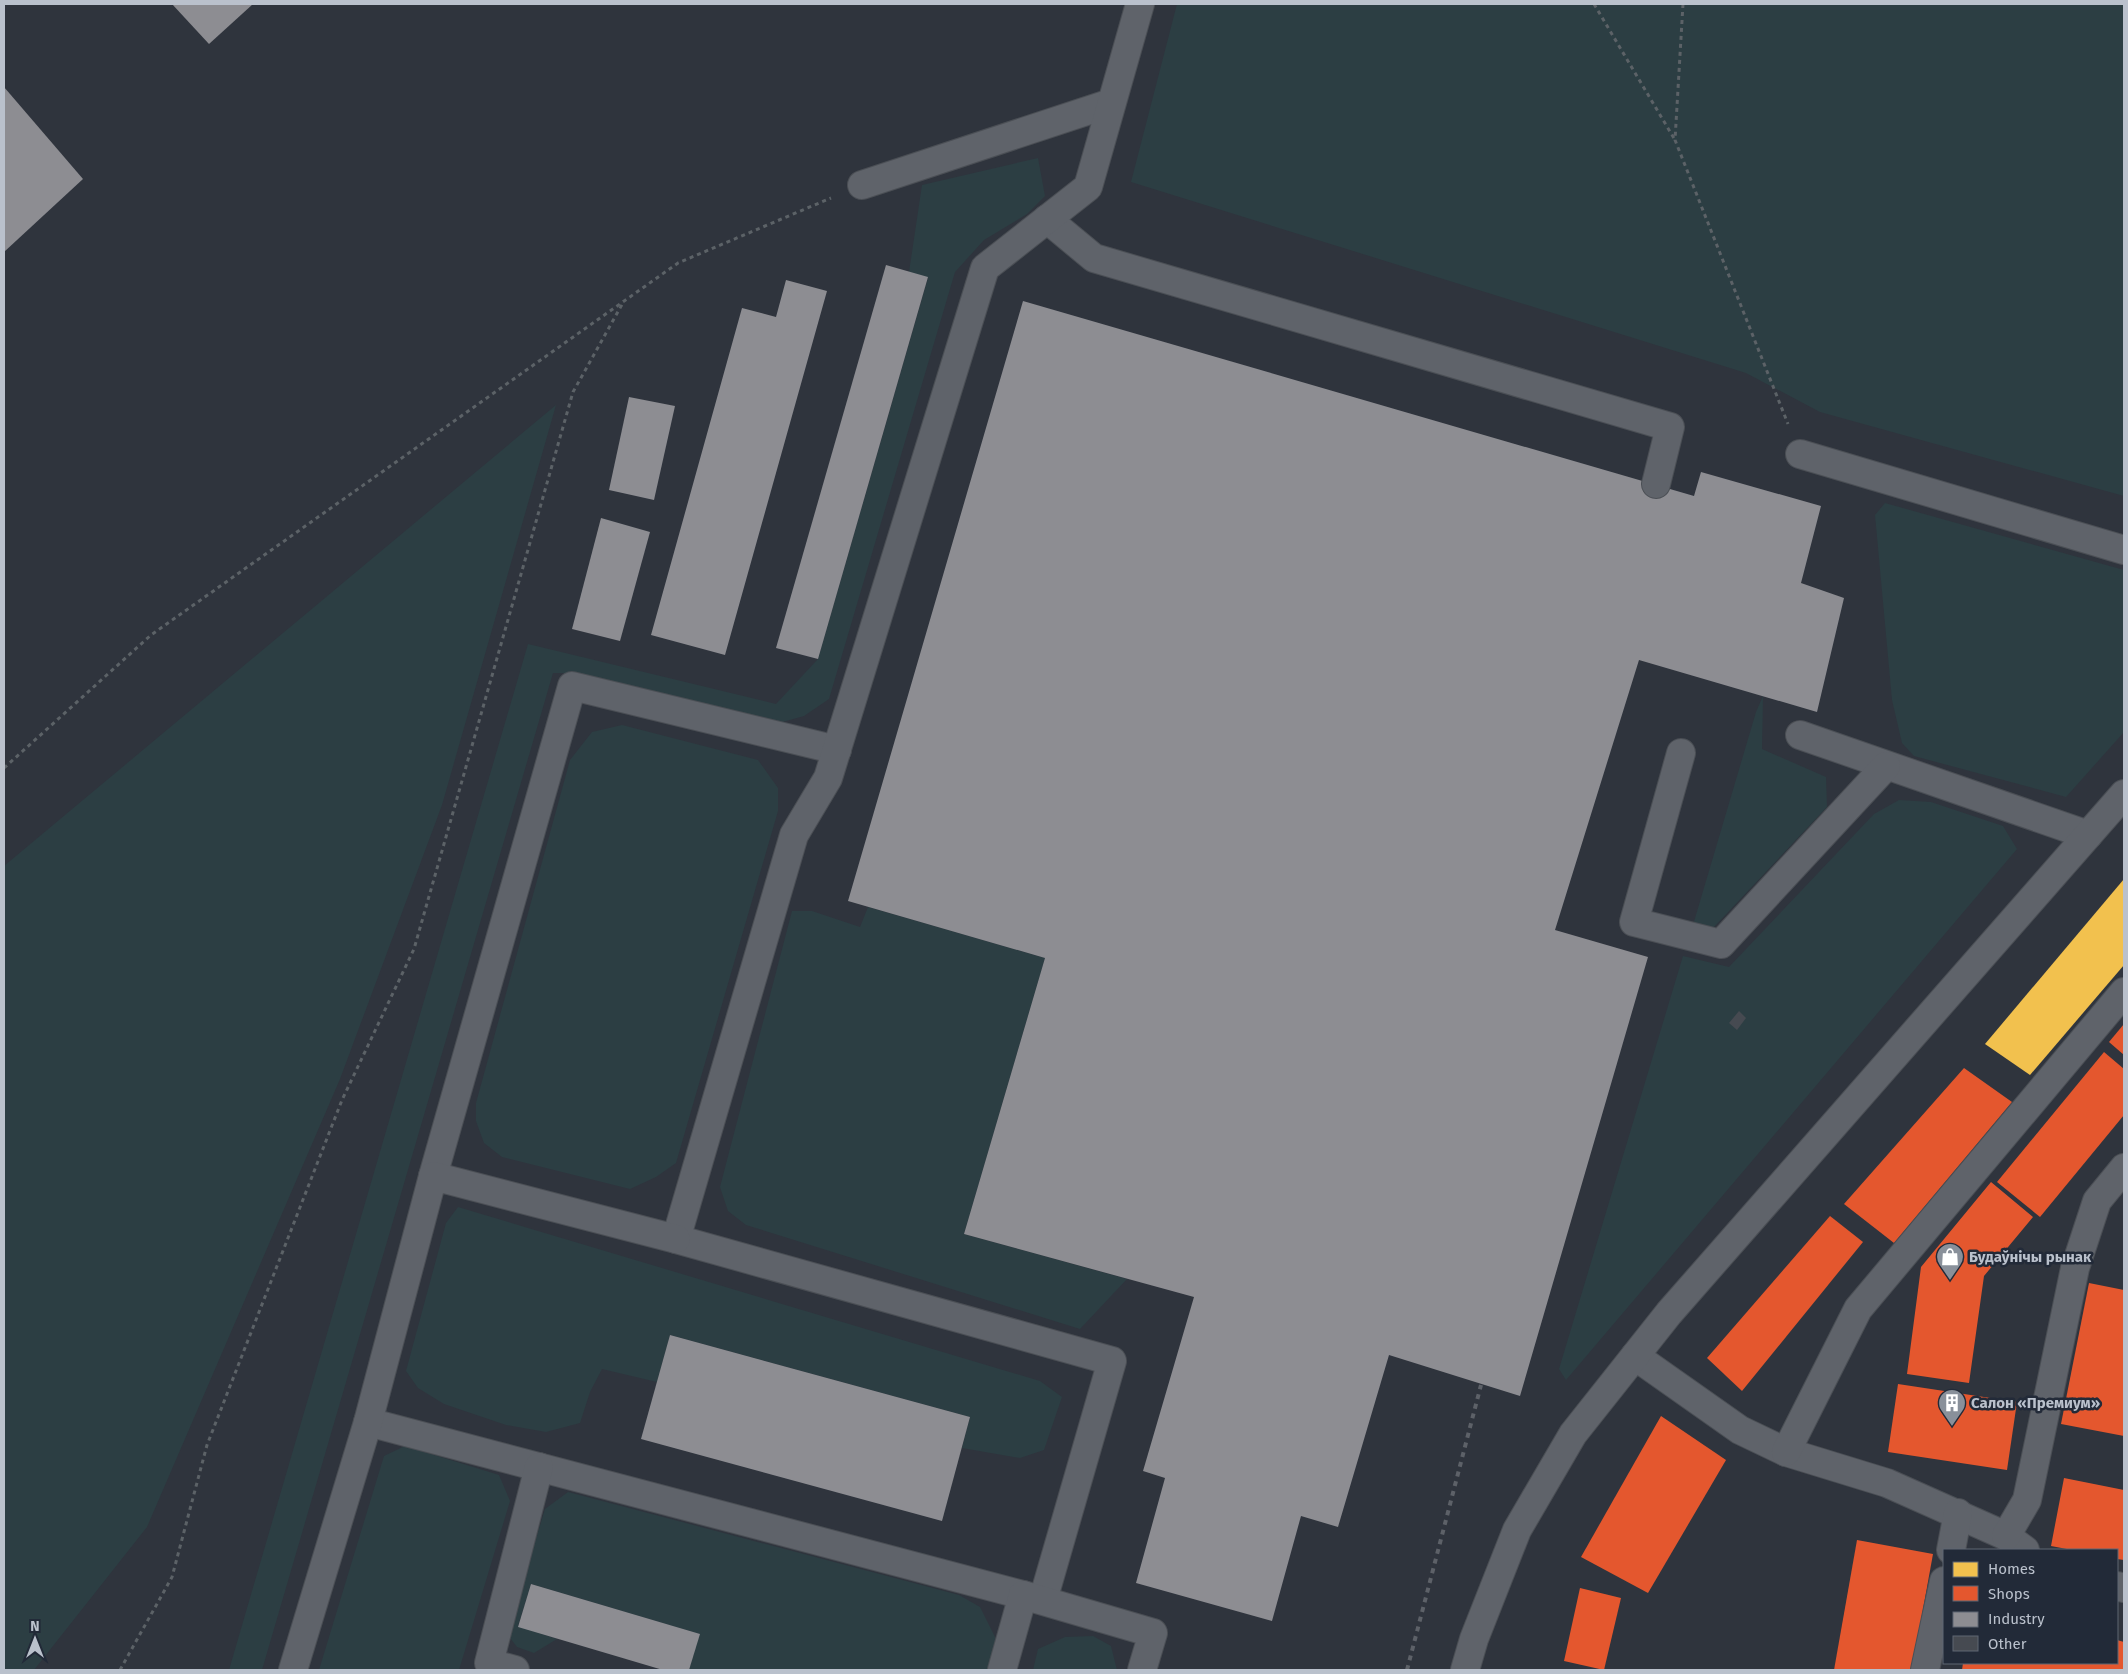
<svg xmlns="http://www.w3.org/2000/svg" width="2128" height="1674" font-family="'Fira Sans',sans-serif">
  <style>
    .green { fill: #2c3e43 }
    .homes { fill: #f2c14e }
    .shops { fill: #e4572e }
    .industry { fill: #8d8d92 }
    .building { fill: #464a51 }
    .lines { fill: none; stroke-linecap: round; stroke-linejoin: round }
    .minor-casing { stroke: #4b4f55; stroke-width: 30 }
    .path { stroke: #5c6267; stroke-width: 3; stroke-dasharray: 4 4; stroke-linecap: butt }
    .minor { stroke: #5f636a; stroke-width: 28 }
    .rail { stroke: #5d6168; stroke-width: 4; stroke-dasharray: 5 5; stroke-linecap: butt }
    .labels { text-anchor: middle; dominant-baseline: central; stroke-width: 5; stroke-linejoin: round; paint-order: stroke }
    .poi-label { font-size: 15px; font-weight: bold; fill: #bac1cc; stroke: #222a38; text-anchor: start }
  </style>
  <rect width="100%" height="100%" fill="#2f343d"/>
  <!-- green -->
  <g class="green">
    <path d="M1177,4H2124V496L1820,412L1746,373L1131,182Z"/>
    <path d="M1038,158L1045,196L1027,214L984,240L955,272L829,699L804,716L779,723L570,673H553L262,1670H229L528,644L776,704L818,659L928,278L909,272L922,185Z"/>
    <path d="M556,405L442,805L340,1079L147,1527L34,1670H4V866Z"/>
    <path d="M1885,503L2124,570V732L2066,797L1914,756L1902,743L1892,700L1875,515Z"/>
    <path d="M1763,696L1762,749L1826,777L1827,807L1714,927L1693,925L1756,712Z"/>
    <path d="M622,725L758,760L778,788V811L676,1163L656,1177L630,1189L502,1157L484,1143L476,1121V1103L570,760L592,732Z"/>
    <path d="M1899,800L1931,802L2003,826L2017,849L1566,1380L1559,1369L1683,956L1729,967L1874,814Z"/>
    <path d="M868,907L1045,958L964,1234L1127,1279L1080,1329L746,1225L728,1211L720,1187L792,911H812L860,927Z"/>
    <path d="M458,1207L1040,1381L1062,1397L1044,1450L1020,1458L962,1448L970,1417L670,1335L657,1382L602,1369L590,1392L580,1423L546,1432L506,1425L444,1404L418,1388L406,1371L446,1223Z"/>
    <path d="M405,1446L499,1475L510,1501L459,1670H319L384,1456Z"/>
    <path d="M568,1492L959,1595L980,1607L997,1641L989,1670H689L699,1634L531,1584L518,1626L557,1639L534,1653L517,1647L507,1634L545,1509Z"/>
    <path d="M1093,1636L1111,1646L1117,1670H1033L1038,1649L1065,1637Z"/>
  </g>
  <!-- homes -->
  <path class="homes" d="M2124,879V965L2030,1075L1985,1044Z"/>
  <!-- shops -->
  <g class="shops">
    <path d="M2124,1024V1055L2109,1042Z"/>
    <path d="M2104,1052L2124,1069V1115L2040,1217L1997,1182Z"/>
    <path d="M1964,1068L2012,1102L1894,1243L1844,1204Z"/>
    <path d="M1991,1182L2033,1217L1984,1276L1969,1383L1907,1374L1921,1267Z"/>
    <path d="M1830,1216L1863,1242L1742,1391L1707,1358Z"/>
    <path d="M2089,1283L2124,1290V1436L2061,1424Z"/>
    <path d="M1898,1384L2017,1402L2007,1470L1888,1452Z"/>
    <path d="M1661,1416L1726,1460L1648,1593L1581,1557Z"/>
    <path d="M2064,1478L2124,1490V1560L2117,1559V1550H2072L2051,1546Z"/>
    <path d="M1857,1540L1933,1554L1912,1670H1834Z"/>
    <path d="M1580,1588L1621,1598L1604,1670L1564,1661Z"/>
    <path d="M2117,1640L2124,1642V1670H1962L1963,1663H2117Z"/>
  </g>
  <!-- industry -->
  <g class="industry">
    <path d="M172,4H253L209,44Z"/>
    <path d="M4,87L83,179L4,252Z"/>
    <path d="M886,265L928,277L818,659L776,648Z"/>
    <path d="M786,280L827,291L725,655L651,635L742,308L776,317Z"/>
    <path d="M1023,301L1694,496L1701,472L1821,506L1801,583L1844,598L1817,712L1639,660L1555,930L1648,957L1520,1396L1389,1355L1338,1527L1301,1516L1272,1621L1136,1583L1165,1478L1143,1471L1194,1297L964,1234L1045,958L848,901Z"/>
    <path d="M629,397L675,406L654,500L609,490Z"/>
    <path d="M601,518L650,532L620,641L572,629Z"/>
    <path d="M670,1335L970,1417L942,1521L641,1439Z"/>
    <path d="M531,1584L700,1634L689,1670H663L518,1627Z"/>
  </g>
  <!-- building -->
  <path class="building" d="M1739,1011L1746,1018L1737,1030L1729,1023Z"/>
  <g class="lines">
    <defs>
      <g id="minor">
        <path d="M862,185L1111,103"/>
        <path d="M1047,219L1094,258L1670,427L1656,484"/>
        <path d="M1800,454L2124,550"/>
        <path d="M1800,735L2088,835"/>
        <path d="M1681,753L1634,922L1721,944L1886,766"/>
        <path d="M433,1176L572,686L837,750"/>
        <path d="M1635,1356L1740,1430L1786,1452L1887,1483L2006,1536L2025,1550"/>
        <path d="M368,1422L1023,1595"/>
        <path d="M1786,1452L1858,1309L2124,992"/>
        <path d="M2006,1536L2027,1500L2075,1268L2097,1201L2124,1168"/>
        <path d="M1951,1550L1958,1513"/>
        <path d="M2117,1586L2124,1588"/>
        <path d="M1043,1600L1112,1361L676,1239L794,835L828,778L985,268L1088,187L1140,4"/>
        <path d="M293,1670L368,1422L433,1176L676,1239"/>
        <path d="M515,1670L489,1663L539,1467"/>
        <path d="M1002,1670L1023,1595L1153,1633L1142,1670"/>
        <path d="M1465,1670L1474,1639L1517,1530L1573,1434L1669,1313L2124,794"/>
        <path d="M1925,1670L1944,1581"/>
      </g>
    </defs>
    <!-- minor casing -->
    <use href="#minor" class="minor-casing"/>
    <!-- path -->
    <g class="path">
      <path d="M1594,4L1675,140"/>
      <path d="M1683,4L1675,140L1788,424"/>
      <path d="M4,768L151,635L678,263L831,198"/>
      <path d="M120,1670L172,1577L207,1445L342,1100L414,949L573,392L624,301"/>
    </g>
    <!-- minor -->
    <use href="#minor" class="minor"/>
    <!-- rail -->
    <path class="rail" d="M1407,1670L1481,1385"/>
  </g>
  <!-- icons -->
  <defs>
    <symbol id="shop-pin" viewBox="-11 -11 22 30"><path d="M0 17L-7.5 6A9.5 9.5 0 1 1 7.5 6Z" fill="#89909a" stroke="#222a38"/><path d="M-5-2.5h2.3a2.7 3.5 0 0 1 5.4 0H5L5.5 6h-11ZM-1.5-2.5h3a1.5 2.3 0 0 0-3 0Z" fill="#fff"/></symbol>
    <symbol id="building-pin" viewBox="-11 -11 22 30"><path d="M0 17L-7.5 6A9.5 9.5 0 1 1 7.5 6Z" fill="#89909a" stroke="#222a38"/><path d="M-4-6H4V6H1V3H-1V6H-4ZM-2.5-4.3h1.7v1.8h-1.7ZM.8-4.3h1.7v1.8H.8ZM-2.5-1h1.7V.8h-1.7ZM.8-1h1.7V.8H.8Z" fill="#fff"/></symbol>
  </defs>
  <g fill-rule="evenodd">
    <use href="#shop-pin" x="1934" y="1241" width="32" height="43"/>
    <use href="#building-pin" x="1936" y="1387" width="32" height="43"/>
  </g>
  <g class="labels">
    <!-- poi labels -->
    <g class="poi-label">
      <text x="1969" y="1257">Будаўнічы рынак</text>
      <text x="1971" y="1403">Салон «Премиум»</text>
    </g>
  </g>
  <!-- border -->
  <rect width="2128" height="1674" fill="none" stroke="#bac1cc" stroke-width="10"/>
  <!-- legend -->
  <rect x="1943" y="1549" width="175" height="115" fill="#222a38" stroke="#5f6673"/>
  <rect x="1953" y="1562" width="25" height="15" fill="#f2c14e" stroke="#5f6673"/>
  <text x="1988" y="1574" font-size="15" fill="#bac1cc">Homes</text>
  <rect x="1953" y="1586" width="25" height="15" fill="#e4572e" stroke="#5f6673"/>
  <text x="1988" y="1599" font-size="15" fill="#bac1cc">Shops</text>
  <rect x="1953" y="1612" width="25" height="15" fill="#8d8d92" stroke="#5f6673"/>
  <text x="1988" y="1624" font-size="15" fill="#bac1cc">Industry</text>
  <rect x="1953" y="1636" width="25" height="15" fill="#464a51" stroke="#5f6673"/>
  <text x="1988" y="1649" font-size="15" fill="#bac1cc">Other</text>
  <!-- north arrow -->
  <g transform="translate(35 1639)" stroke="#222a38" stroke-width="4" paint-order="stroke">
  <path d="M0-4L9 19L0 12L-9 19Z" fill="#bac1cc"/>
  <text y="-8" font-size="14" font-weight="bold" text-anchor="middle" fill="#bac1cc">N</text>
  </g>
</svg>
